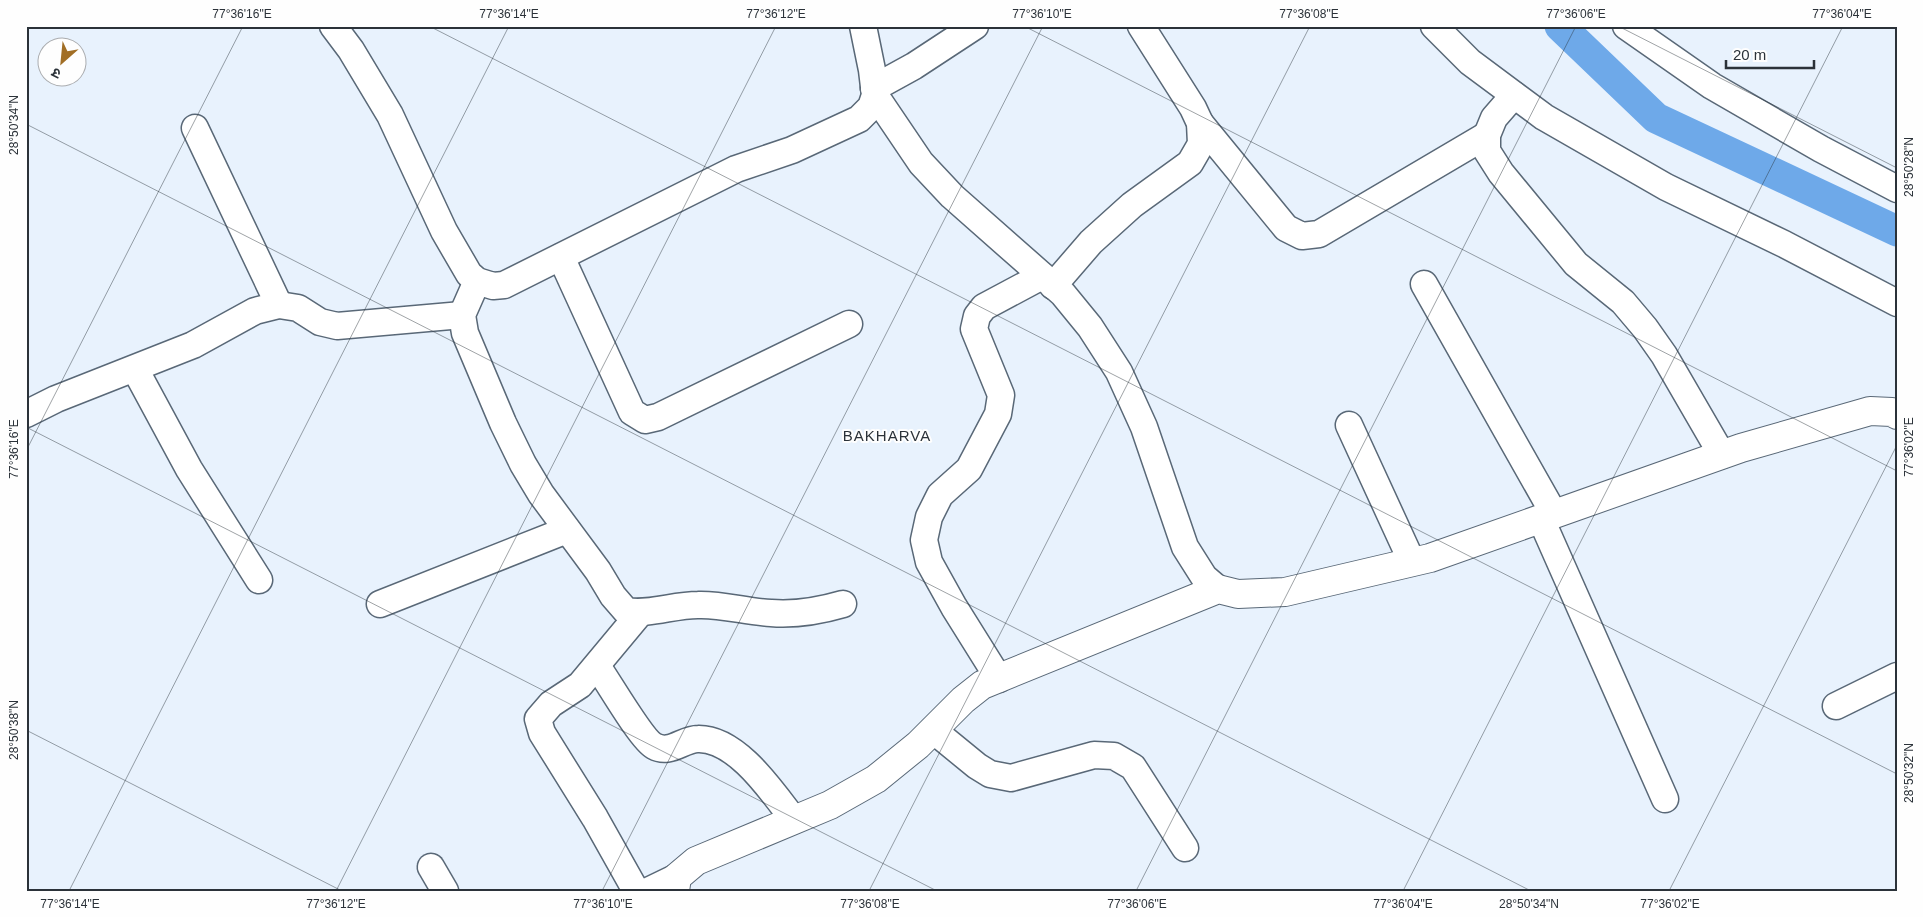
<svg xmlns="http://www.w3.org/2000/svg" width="1923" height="917" font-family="Arial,'Noto Sans Devanagari',sans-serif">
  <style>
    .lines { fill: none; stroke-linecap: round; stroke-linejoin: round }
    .canal { stroke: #6ea9e9; stroke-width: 31 }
    .minor-casing { stroke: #596877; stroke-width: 29 }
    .tertiary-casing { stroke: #596877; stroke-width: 30 }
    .minor { stroke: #fff; stroke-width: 26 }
    .tertiary { stroke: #fff; stroke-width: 28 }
    .ticks { fill: none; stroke: #2b3239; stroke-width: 1; stroke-opacity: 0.45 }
    .labels { text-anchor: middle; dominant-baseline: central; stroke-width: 4; stroke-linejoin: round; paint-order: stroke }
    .quarter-label { font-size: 15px; letter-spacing: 1px; fill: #2b3239; stroke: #fefefe }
    .neatline { fill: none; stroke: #2b3239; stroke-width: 2 }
    .ticks-label { font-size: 12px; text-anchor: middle; fill: #2b3239 }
  </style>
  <rect width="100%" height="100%" fill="#e8f2fd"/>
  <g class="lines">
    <!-- canal -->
    <path class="canal" d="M1560,26L1656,118L1897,231"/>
    <defs>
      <g id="minor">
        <path d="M333,26L351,50L390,115L444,231L469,274L477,281L493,286L504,285L736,169L792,150L859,119L871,107L875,95L872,70L863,26"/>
        <path d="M1434,26L1470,62L1544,117L1666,187L1784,244L1897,303"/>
        <path d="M1626,26L1712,86L1821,149L1897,189"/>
        <path d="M874,88L914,66L975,26"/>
        <path d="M875,95L921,163L952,196L1063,294L1090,327L1119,372L1144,427L1185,547L1204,577L1218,589"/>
        <path d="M1514,95L1494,118L1487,135V151L1501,173L1576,264L1623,302L1645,328L1664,355L1722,455"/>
        <path d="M1200,123L1286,228L1302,236L1319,234L1487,135"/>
        <path d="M195,128L279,305"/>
        <path d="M561,257L632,412L645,420L658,417L849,324"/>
        <path d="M477,281L462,315L465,333L503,423L523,464L541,494L598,571L613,596L626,611C650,615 673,605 698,605C722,604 747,612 771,613C796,615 819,611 843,604"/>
        <path d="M1424,284L1554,514"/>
        <path d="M1053,286L1091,242L1132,205L1190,163L1201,144L1200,123L1193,108L1141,26"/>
        <path d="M135,369L189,469L259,580"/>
        <path d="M26,414L56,399L193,345L255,311L279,305L298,308L320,322L337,326L462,315"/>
        <path d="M1349,425L1412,562"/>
        <path d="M1541,519L1665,799"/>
        <path d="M380,604L567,530"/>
        <path d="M597,666C608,681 641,739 654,746C670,755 683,739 698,739C737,738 773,793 794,820"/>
        <path d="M999,679L954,607L929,562L924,540L929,517L940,495L969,469L998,414L1001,395L974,329L977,316L984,307L1042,276"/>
        <path d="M1836,706L1897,676"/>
        <path d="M933,730L977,766L990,774L1011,778L1094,755L1114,756L1133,767L1185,848"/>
        <path d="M431,867L445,891"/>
        <path d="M636,891L595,818L542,733L538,719L551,704L580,685L640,613"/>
        <path d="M648,891L677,877"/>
      </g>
      <path id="tertiary" d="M675,891L677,877L696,861L830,805L876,779L918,745L963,700L982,685L1218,589L1238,594L1285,592L1430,558L1741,448L1870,411L1892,412L1897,415"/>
    </defs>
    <!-- minor casing -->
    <use href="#minor" class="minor-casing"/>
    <!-- tertiary casing -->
    <use href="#tertiary" class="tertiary-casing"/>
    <!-- minor -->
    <use href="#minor" class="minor"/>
    <!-- tertiary -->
    <use href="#tertiary" class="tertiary"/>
  </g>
  <!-- ticks -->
  <path class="ticks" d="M429,26L1897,774M1024,26L1897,471M1618,26L1897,168M26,124L1531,891M26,427L937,891M26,451L243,26M26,730L342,891M69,891L509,26M336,891L776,26M602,891L1043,26M869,891L1310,26M1136,891L1576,26M1403,891L1843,26M1669,891L1897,445"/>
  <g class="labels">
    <!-- quarter labels -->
    <g class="quarter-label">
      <text x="887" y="435">BAKHARVA</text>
    </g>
  </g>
  <!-- border -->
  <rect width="1923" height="917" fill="none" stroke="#fefefe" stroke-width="55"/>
  <!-- north arrow -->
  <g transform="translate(62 62) rotate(207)"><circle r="24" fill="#fefefe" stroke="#aaacaf"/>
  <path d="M0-4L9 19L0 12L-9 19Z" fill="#a16e25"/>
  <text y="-8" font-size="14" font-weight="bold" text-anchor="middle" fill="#2b3239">उ</text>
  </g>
  <!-- scale -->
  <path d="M1726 60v8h88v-8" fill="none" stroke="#2b3239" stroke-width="2.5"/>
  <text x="1733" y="60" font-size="15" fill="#2b3239" stroke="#fefefe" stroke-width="4" paint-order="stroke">20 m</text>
  <rect x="28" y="28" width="1868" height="862" class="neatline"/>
  <g class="ticks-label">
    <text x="242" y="18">77°36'16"E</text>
    <text x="509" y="18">77°36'14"E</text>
    <text x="776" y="18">77°36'12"E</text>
    <text x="1042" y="18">77°36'10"E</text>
    <text x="1309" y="18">77°36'08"E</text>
    <text x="1576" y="18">77°36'06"E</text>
    <text x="1842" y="18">77°36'04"E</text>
    <text transform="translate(14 125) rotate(-90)" y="4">28°50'34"N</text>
    <text transform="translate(1909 167) rotate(-90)" y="4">28°50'28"N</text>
    <text transform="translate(1909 447) rotate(-90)" y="4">77°36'02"E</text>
    <text transform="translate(14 449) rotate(-90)" y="4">77°36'16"E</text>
    <text transform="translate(14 730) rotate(-90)" y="4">28°50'38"N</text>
    <text transform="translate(1909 773) rotate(-90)" y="4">28°50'32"N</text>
    <text x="70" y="908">77°36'14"E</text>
    <text x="336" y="908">77°36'12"E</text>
    <text x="603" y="908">77°36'10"E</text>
    <text x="870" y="908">77°36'08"E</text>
    <text x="1137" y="908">77°36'06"E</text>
    <text x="1403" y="908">77°36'04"E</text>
    <text x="1529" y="908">28°50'34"N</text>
    <text x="1670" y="908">77°36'02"E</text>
  </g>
</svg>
